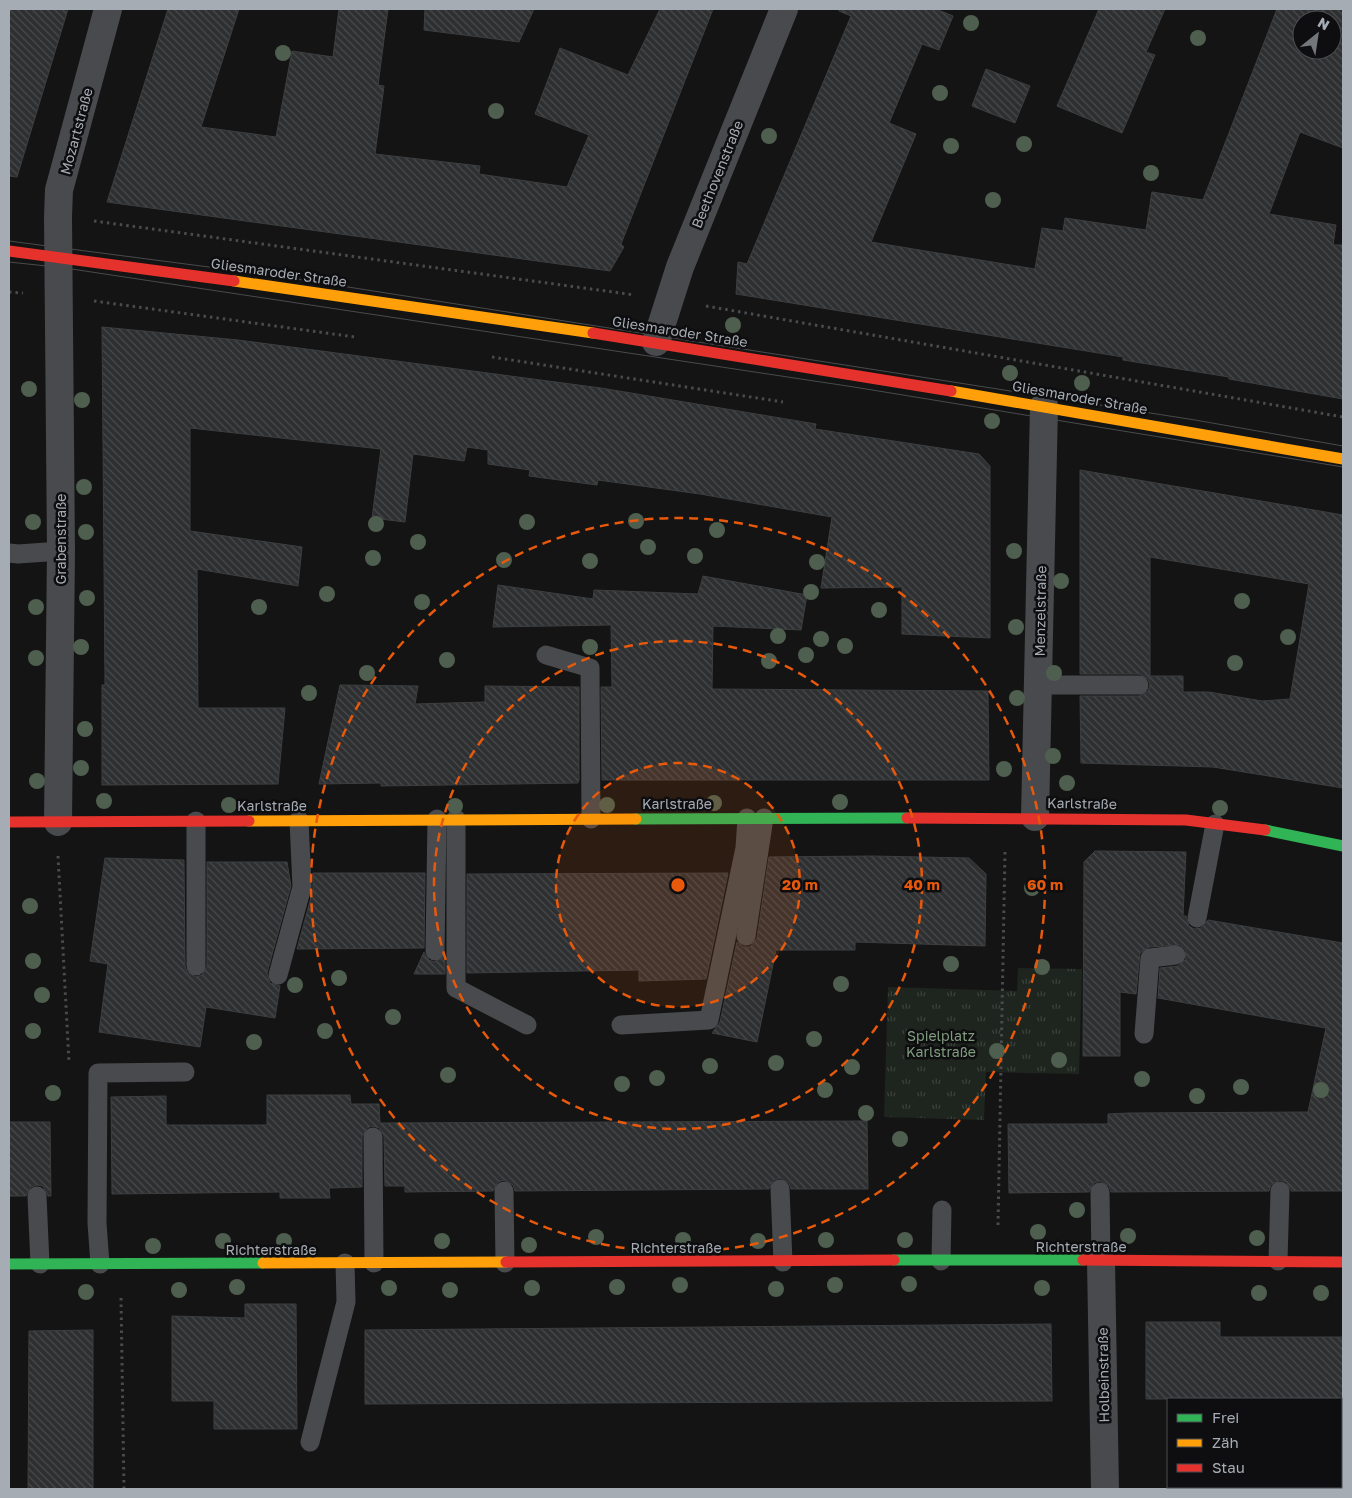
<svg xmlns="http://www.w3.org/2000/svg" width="1352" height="1498" font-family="'Golos Text',sans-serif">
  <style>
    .park { fill: url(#park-tufts) }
    .building { fill: url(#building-back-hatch); stroke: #3c3e40; fill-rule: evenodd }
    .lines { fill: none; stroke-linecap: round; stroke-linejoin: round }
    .path { stroke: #4a4b4e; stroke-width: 3; stroke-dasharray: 2.5 4; stroke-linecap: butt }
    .lane { stroke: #484a4d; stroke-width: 19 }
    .street { stroke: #484a4d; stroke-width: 28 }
    .fast { stroke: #30b455; stroke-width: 11 }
    .slow { stroke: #ff9f0a; stroke-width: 11 }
    .jam { stroke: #e5322d; stroke-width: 11 }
    .tram { stroke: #494a4c; stroke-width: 1 }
    .tree { fill: #4f5f4f }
    .ring { fill: none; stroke: #e8590c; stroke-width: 2.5; stroke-dasharray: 9 6 }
    .labels { text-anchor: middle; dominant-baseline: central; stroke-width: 5; stroke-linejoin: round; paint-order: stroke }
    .street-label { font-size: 14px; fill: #a6acb4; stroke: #0e0e10 }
    .park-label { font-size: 14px; fill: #809d7f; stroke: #0e0e10 }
    .centre { fill: #e8590c; stroke: #0e0e10; stroke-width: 2.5 }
    .ring-label { font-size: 15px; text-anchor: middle; font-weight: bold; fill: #e8590c; stroke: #0e0e10; stroke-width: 5; stroke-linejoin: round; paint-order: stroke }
  </style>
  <defs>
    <pattern id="park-tufts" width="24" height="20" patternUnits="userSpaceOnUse" patternTransform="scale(1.25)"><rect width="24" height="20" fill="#1e241e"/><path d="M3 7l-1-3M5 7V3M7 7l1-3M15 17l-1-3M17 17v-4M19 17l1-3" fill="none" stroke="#3c413c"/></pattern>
    <pattern id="building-back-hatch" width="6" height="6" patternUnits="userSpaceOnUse" patternTransform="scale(1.25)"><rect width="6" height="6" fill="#2e2f30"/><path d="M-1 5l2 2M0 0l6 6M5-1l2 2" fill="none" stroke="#494a4c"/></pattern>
  </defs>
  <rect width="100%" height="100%" fill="#141414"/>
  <!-- park -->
  <path class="park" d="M1018,968L1082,969L1079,1074L986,1072L984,1120L884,1117L888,987L1017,991Z"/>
  <!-- building -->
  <g class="building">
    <path d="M9,9H68L17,177L9,176Z"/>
    <path d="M168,9H239L201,127L276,137L292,51L333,57L339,9H388L378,85L384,86L375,154L480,166L479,174L567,187L589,135L535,114L560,48L628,75L660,9H713L621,244L624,247L610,271L107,202Z"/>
    <path d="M425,9H534L519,42L424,30Z"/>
    <path d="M839,9H936L953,16L939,50L922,44L889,123L916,134L871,242L1035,269L1042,228L1063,231L1065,218L1146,230L1152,192L1203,200L1277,9H1343V148L1300,132L1269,214L1336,225L1333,245H1343V399L1229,379V377L1123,360V357L736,294L738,262L747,264L851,16L839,11ZM1302,20H1332V50H1302Z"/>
    <path d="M1099,9H1165L1146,52L1155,55L1122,133L1057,106Z"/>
    <path d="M986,69L1030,86L1015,123L972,106Z"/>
    <path d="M102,327L238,340L601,388L816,424L815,429L979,454L990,466V638L902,634V587L821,588L832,517L700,494L598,480L597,485L529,476L530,470L488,464V450L467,447L464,461L413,454L405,522L372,518L381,449L190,428V531L302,547L298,586L197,569L198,708H285L278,784L102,785V685H105Z"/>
    <path d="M1080,470L1343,515V788L1213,767L1081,763L1080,696H1139L1148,691L1150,685L1148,679L1139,674H1080ZM1150,557L1309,584L1290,699L1262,701L1209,692H1183V676H1150Z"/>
    <path d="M703,576L807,595L801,630L713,626L712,689L988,691L989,780H602L601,687H612L611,625L493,627L498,585L593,599L594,590L698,594Z"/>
    <path d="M340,685L418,686L415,704L485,702V686L579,687V780L578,783L381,786V783L319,784Z"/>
    <path d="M1095,851L1186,852L1183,916H1186L1189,926L1194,929L1201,928L1208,920L1343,943V1191H1291L1286,1182L1280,1180L1271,1185L1269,1191L1111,1192L1109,1186L1100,1181L1094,1183L1089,1192L1009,1193L1008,1124H1108V1114L1129,1113L1308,1112L1326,1028L1158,998L1160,968L1178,966L1186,959L1185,949L1180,945L1149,947L1140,953L1136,994L1120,992V1056H1083L1084,862Z"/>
    <path d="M872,856L969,858L986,874L985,946L855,942V950H776L757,1042L712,1033L720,1022L737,942L744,947H750L757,938L769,857Z"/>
    <path d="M105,858L184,860L185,966L187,972L196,977L202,975L207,966V862H287L291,886L267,973L270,983L280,986L275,1018L206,1007L200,1047L99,1032L108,964L90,961Z"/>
    <path d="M313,873H425L424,948L297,949L313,890Z"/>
    <path d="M728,873L706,979L639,981V970L467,973V874Z"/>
    <path d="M424,952L429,960L434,962L445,956V974H414Z"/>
    <path d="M267,1095H350L351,1104H379L380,1123L867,1121L868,1189H791L789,1183L780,1178L774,1180L769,1189L515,1191L513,1185L504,1180L498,1182L493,1191L405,1192V1186H385L384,1136L379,1128L372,1126L367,1128L362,1137V1187L329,1188L330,1198H280V1192L112,1194L111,1097L166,1096V1125H267Z"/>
    <path d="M9,1122H50L51,1196H48L43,1186L37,1185L31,1187L26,1196H9Z"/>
    <path d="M245,1304H296L297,1429H214V1401H172V1316L245,1318Z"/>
    <path d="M1146,1322H1220V1337H1343V1399H1146Z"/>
    <path d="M1051,1324L1052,1401L365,1404V1330Z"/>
    <path d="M93,1330V1489H28L29,1331Z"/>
  </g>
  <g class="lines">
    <!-- path -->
    <g class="path">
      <path d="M94,221L635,295"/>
      <path d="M9,292L23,293"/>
      <path d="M94,301L355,337"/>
      <path d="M706,306L1343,417"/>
      <path d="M492,357L783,402"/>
      <path d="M58,856L69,1062"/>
      <path d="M998,1225L1005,851"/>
      <path d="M121,1298L124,1489"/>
    </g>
    <!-- lane -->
    <g class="lane">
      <path d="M9,553L18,554L61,551"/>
      <path d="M546,655L590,668L591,819"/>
      <path d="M1038,685H1139"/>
      <path d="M456,819V988L527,1025"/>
      <path d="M1197,918L1215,824"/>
      <path d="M746,936L764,818"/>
      <path d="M435,951L437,819"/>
      <path d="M196,966V821"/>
      <path d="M278,975L302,887L299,820"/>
      <path d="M621,1025L709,1020L745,848L747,818"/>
      <path d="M1144,1034L1150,958L1176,955"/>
      <path d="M373,1137L374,1263"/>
      <path d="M780,1189L783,1262"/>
      <path d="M504,1191L505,1263"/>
      <path d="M1100,1192L1101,1261"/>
      <path d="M37,1196L40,1264"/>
      <path d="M941,1261L942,1210"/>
      <path d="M1278,1261L1280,1191"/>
      <path d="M100,1264L97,1223L98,1073L185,1072"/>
      <path d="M310,1442L346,1302L345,1263"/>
      <path d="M1261,1487V1489"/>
    </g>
    <!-- street -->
    <g class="street">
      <path d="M656,342L680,267L784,9"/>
      <path d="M1035,817L1044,406"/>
      <path d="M58,822L61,551L58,217L59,190L108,9"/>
      <path d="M1101,1261L1105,1489"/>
    </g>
    <!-- fast -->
    <g class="fast">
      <path d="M636,819L907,818"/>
      <path d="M1265,830L1343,846"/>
      <path d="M894,1260H1083"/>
      <path d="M9,1264L263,1263"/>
    </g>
    <!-- slow -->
    <g class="slow">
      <path d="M234,281L593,333"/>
      <path d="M951,391L1343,459"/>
      <path d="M249,821L636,819"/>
      <path d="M263,1263L506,1262"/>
    </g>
    <!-- jam -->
    <g class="jam">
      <path d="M9,251L234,281"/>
      <path d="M593,333L951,391"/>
      <path d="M907,818L1186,820L1265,830"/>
      <path d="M9,822L249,821"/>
      <path d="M1083,1260L1343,1262"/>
      <path d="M506,1262L894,1260"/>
    </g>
    <!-- tram -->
    <g class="tram">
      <path d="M9,241L278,276L1195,420L1343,446"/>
      <path d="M9,262L65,268L854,387L1343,467"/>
    </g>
  </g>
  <!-- trees -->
  <g class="tree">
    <circle cx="971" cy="23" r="8"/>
    <circle cx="1198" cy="38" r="8"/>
    <circle cx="283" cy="53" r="8"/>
    <circle cx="940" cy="93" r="8"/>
    <circle cx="496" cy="111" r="8"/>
    <circle cx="769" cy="136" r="8"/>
    <circle cx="1024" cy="144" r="8"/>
    <circle cx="951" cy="146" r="8"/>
    <circle cx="1151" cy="173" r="8"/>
    <circle cx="993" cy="200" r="8"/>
    <circle cx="733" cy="325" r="8"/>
    <circle cx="1010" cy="373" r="8"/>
    <circle cx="1082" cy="383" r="8"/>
    <circle cx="29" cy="389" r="8"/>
    <circle cx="82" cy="400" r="8"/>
    <circle cx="992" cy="421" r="8"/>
    <circle cx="84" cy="487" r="8"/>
    <circle cx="636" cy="521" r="8"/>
    <circle cx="33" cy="522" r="8"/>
    <circle cx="527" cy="522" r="8"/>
    <circle cx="376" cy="524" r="8"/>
    <circle cx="717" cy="530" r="8"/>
    <circle cx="86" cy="532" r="8"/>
    <circle cx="418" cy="542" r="8"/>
    <circle cx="648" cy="547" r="8"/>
    <circle cx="1014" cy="551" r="8"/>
    <circle cx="695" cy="556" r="8"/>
    <circle cx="373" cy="558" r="8"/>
    <circle cx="504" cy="560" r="8"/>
    <circle cx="590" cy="561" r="8"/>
    <circle cx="817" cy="562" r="8"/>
    <circle cx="1061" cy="581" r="8"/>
    <circle cx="811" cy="592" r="8"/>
    <circle cx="327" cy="594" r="8"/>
    <circle cx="87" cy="598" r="8"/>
    <circle cx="1242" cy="601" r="8"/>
    <circle cx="422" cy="602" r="8"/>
    <circle cx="36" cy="607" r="8"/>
    <circle cx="259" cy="607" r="8"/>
    <circle cx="879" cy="610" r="8"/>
    <circle cx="1016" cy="627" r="8"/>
    <circle cx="778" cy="636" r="8"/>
    <circle cx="1288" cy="637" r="8"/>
    <circle cx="821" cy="639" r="8"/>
    <circle cx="845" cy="646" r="8"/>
    <circle cx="81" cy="647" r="8"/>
    <circle cx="590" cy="647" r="8"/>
    <circle cx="806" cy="655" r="8"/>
    <circle cx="36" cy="658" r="8"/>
    <circle cx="447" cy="660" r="8"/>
    <circle cx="769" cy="661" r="8"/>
    <circle cx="1235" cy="663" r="8"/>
    <circle cx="367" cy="673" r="8"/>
    <circle cx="1054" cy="673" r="8"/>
    <circle cx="309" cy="693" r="8"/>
    <circle cx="1017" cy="698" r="8"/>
    <circle cx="85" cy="729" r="8"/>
    <circle cx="1053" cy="756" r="8"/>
    <circle cx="81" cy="768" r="8"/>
    <circle cx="1004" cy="769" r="8"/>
    <circle cx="37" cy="781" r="8"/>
    <circle cx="1067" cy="783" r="8"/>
    <circle cx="104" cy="801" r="8"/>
    <circle cx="840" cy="802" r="8"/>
    <circle cx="714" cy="803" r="8"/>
    <circle cx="229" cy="805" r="8"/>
    <circle cx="607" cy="805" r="8"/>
    <circle cx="455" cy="806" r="8"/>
    <circle cx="1220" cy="808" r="8"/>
    <circle cx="1032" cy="888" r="8"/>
    <circle cx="30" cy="906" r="8"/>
    <circle cx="33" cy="961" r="8"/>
    <circle cx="951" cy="964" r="8"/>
    <circle cx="1042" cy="967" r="8"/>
    <circle cx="339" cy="978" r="8"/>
    <circle cx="841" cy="984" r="8"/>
    <circle cx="295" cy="985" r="8"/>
    <circle cx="42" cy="995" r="8"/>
    <circle cx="393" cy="1017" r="8"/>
    <circle cx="33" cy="1031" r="8"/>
    <circle cx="325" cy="1031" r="8"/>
    <circle cx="814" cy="1039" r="8"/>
    <circle cx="254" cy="1042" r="8"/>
    <circle cx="997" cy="1051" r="8"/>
    <circle cx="1059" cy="1060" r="8"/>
    <circle cx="776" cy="1063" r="8"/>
    <circle cx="710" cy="1066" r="8"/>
    <circle cx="852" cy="1067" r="8"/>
    <circle cx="448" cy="1075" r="8"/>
    <circle cx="657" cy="1078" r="8"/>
    <circle cx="1142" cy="1079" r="8"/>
    <circle cx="622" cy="1084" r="8"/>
    <circle cx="1241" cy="1087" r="8"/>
    <circle cx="825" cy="1090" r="8"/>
    <circle cx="1321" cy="1090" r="8"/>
    <circle cx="53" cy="1093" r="8"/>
    <circle cx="1197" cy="1096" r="8"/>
    <circle cx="866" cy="1113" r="8"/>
    <circle cx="900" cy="1139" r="8"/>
    <circle cx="1077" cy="1210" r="8"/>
    <circle cx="1038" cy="1232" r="8"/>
    <circle cx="1128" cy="1236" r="8"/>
    <circle cx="596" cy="1237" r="8"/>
    <circle cx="1257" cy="1238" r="8"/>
    <circle cx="683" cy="1240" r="8"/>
    <circle cx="826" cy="1240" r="8"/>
    <circle cx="905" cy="1240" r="8"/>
    <circle cx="223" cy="1241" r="8"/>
    <circle cx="284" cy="1241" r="8"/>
    <circle cx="442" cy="1241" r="8"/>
    <circle cx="758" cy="1241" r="8"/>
    <circle cx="529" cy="1245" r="8"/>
    <circle cx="153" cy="1246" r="8"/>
    <circle cx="909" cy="1284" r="8"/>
    <circle cx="680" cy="1285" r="8"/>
    <circle cx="835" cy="1285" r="8"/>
    <circle cx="237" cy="1287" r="8"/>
    <circle cx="617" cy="1287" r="8"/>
    <circle cx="389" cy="1288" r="8"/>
    <circle cx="532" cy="1288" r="8"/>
    <circle cx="1042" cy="1288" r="8"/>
    <circle cx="776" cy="1289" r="8"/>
    <circle cx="179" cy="1290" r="8"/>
    <circle cx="450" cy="1290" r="8"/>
    <circle cx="86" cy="1292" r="8"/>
    <circle cx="1259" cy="1293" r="8"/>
    <circle cx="1321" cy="1293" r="8"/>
  </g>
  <!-- distance rings -->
  <circle cx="678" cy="885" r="122" fill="#e8590c" fill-opacity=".12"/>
  <g class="ring">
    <circle cx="678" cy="885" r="122"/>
    <circle cx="678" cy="885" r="244"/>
    <circle cx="678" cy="885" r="367"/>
  </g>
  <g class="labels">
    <!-- street labels -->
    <g class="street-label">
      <text transform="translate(76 131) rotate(-75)">Mozartstraße</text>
      <text transform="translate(717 174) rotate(-68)">Beethovenstraße</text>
      <text transform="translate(279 272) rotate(8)">Gliesmaroder Straße</text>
      <text transform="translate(680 331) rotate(9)">Gliesmaroder Straße</text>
      <text transform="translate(1080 397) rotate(10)">Gliesmaroder Straße</text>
      <text transform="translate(60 539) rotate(-90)">Grabenstraße</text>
      <text transform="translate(1040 611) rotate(-89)">Menzelstraße</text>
      <text x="677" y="803">Karlstraße</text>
      <text transform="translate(1082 803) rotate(1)">Karlstraße</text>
      <text x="272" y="805">Karlstraße</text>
      <text x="1081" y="1246">Richterstraße</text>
      <text x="676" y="1247">Richterstraße</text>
      <text x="271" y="1249">Richterstraße</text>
      <text transform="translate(1103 1375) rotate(-91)">Holbeinstraße</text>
    </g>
    <!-- park labels -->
    <g class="park-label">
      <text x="941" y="1035">Spielplatz<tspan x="941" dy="16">Karlstraße</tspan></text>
    </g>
  </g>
  <circle cx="678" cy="885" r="8" class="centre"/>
  <g class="ring-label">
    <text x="800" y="890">20 m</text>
    <text x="922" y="890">40 m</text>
    <text x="1045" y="890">60 m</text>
  </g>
  <!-- border -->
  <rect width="1352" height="1498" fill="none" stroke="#a6acb4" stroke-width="20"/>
  <!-- legend -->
  <rect x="1167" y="1398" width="175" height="90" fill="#0e0e10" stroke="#4b4d52"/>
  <rect x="1177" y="1414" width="25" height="8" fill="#30b455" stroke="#4b4d52"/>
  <text x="1212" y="1423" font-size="15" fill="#a6acb4">Frei</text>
  <rect x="1177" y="1439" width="25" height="8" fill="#ff9f0a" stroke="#4b4d52"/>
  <text x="1212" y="1448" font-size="15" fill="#a6acb4">Zäh</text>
  <rect x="1177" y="1464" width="25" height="8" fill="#e5322d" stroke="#4b4d52"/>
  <text x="1212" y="1473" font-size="15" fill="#a6acb4">Stau</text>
  <!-- north arrow -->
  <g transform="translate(1317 35) rotate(30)"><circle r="24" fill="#0e0e10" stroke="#4b4d52"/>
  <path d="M0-4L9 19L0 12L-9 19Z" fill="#73777c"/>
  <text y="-8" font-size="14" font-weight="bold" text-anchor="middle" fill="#a6acb4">N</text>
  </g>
</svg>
